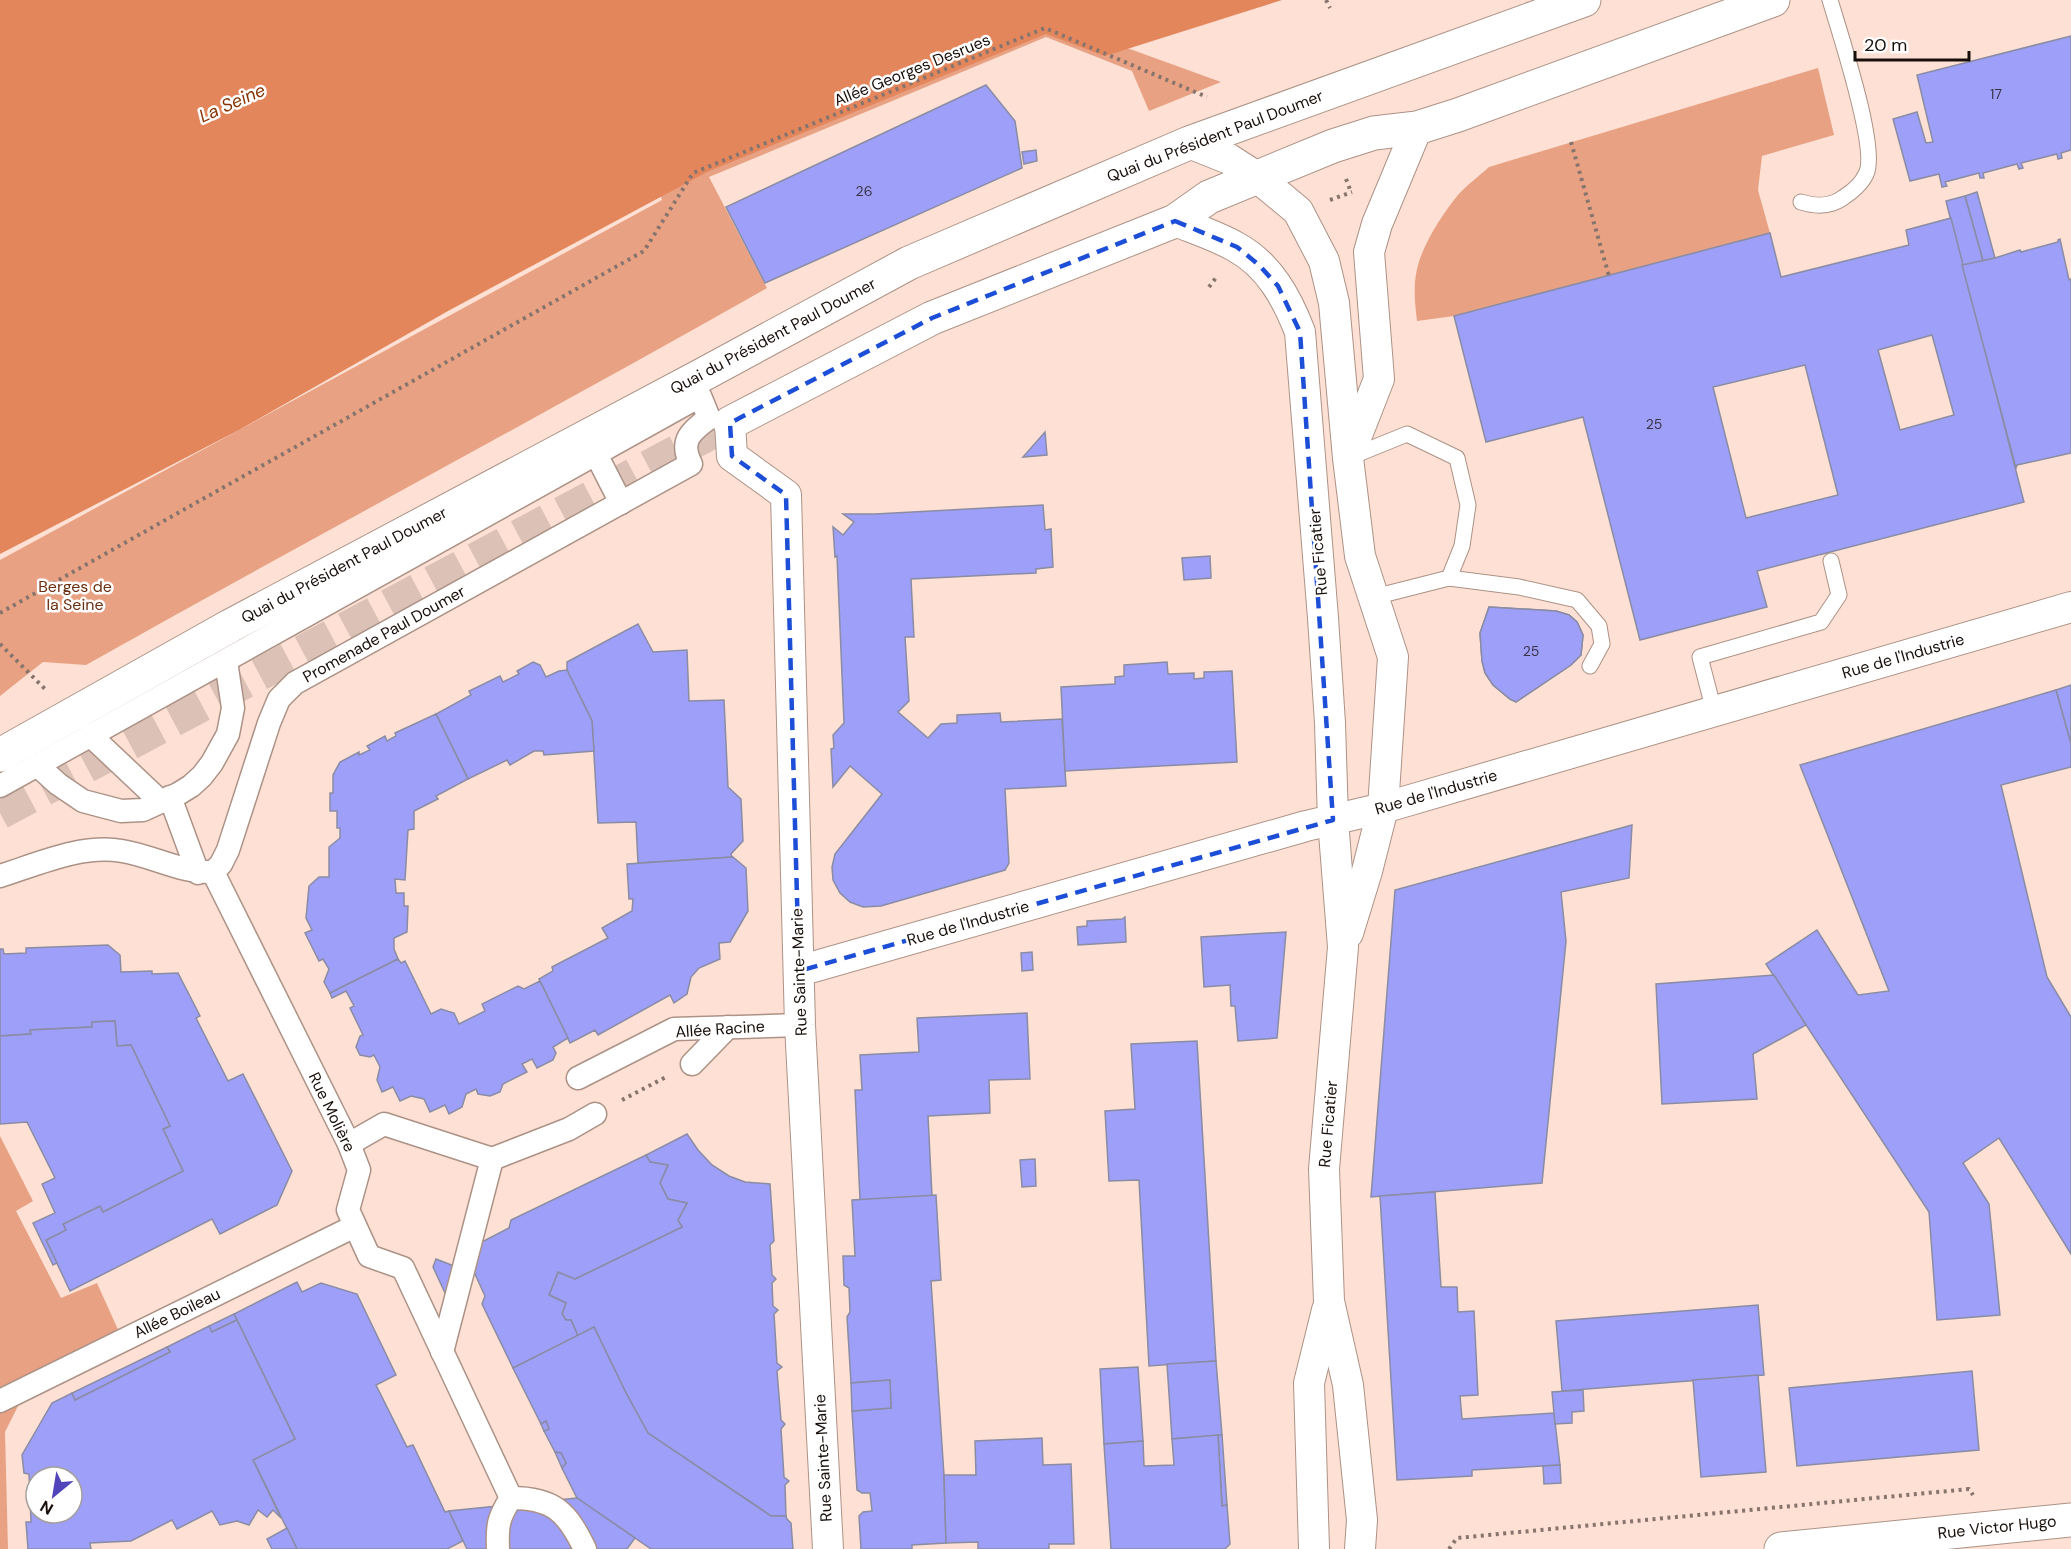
<svg xmlns="http://www.w3.org/2000/svg" width="2071" height="1549" font-family="'DM Sans',sans-serif">
  <style>
    .green { fill: #e8a183 }
    .water { fill: #e4865c }
    .building { fill: #9d9ff8; stroke: #8a8ca4; stroke-width: 1.5; fill-rule: evenodd }
    .lines { fill: none; stroke-linecap: round; stroke-linejoin: round }
    .primary-tunnel { stroke: #dcc2b6; stroke-width: 33; stroke-dasharray: 33 16; stroke-linecap: butt }
    .service-casing { stroke: #ac9286; stroke-width: 17 }
    .pedestrian-casing { stroke: #ac9286; stroke-width: 25 }
    .minor-casing { stroke: #ac9286; stroke-width: 32 }
    .secondary-casing { stroke: #ac9286; stroke-width: 35 }
    .primary-casing { stroke: #ac9286; stroke-width: 35 }
    .path { stroke: #87746c; stroke-width: 4; stroke-dasharray: 3 4.5; stroke-linecap: butt }
    .service { stroke: #fff; stroke-width: 15 }
    .pedestrian { stroke: #fff; stroke-width: 22 }
    .minor { stroke: #fff; stroke-width: 30 }
    .secondary { stroke: #fff; stroke-width: 33 }
    .primary { stroke: #fff; stroke-width: 33 }
    .marked { fill: none; stroke: #1d4ed8; stroke-width: 4.5; stroke-dasharray: 12 8; stroke-linejoin: round }
    .labels { text-anchor: middle; dominant-baseline: central; stroke-width: 5; stroke-linejoin: round; paint-order: stroke }
    .number-label { font-size: 14px; fill: #393346 }
    .street-label { font-size: 16px; fill: #180f0b; stroke: #fff }
    .park-label { font-size: 16px; fill: #6b2f11; stroke: #fff }
    .water-label { font-size: 18px; font-style: italic; fill: #863300; stroke: #fff }
  </style>
  <rect width="100%" height="100%" fill="#fee1d4"/>
  <!-- green -->
  <g class="green">
    <path d="M1047,19L1221,82L1149,111L1132,71L1046,37L709,177L767,288C541,416 312,538 86,665L43,662L0,696V560L662,200L656,179Z"/>
    <path d="M1818,68L1834,135L1762,156L1758,190L1770,233L1454,316L1417,321C1415,304 1413,286 1417,269C1422,246 1442,214 1458,195C1467,185 1479,176 1489,167Z"/>
    <path d="M0,1136L33,1201L16,1211L61,1298L97,1283L124,1343L24,1394L5,1432L8,1549H0Z"/>
  </g>
  <!-- water -->
  <path class="water" d="M0,0H1282L1105,56L1046,34L709,171L448,311L239,430L0,554Z"/>
  <!-- building -->
  <g class="building">
    <path d="M2071,36V150L2061,153L2062,158L2058,159L2057,154L2021,163L2023,168L2019,169L2017,164L1983,173L1984,178H1980L1979,173L1945,182L1947,186L1942,187L1939,174L1910,181L1893,119L1917,112L1926,143L1933,142L1917,75Z"/>
    <path d="M986,85L1015,121L1022,168L765,283L726,207Z"/>
    <path d="M1036,150L1037,161L1024,164L1022,152Z"/>
    <path d="M1977,192L1995,258L1983,261L1965,196Z"/>
    <path d="M1965,196L1983,261L1967,265H1962L1946,201Z"/>
    <path d="M1951,218L2024,502L1757,571L1767,607L1640,640L1583,417L1486,442L1454,316L1770,233L1781,277L1909,245L1906,230ZM1932,335L1954,415L1900,430L1878,350ZM1805,365L1838,495L1746,518L1713,387Z"/>
    <path d="M2060,239L2069,280L2071,279V453L2017,465L2016,468L1962,265L1995,258L2020,250L2021,252L2047,245L2058,242V240Z"/>
    <path d="M1045,432L1047,455L1023,457Z"/>
    <path d="M1043,505L1045,530L1051,529L1053,567L1036,569V573L911,579L914,637H905L909,701L898,712L928,738L941,724L957,723V715L1000,713L1001,722L1062,719L1066,786L1005,789L1009,863L1005,870L881,906L863,907L850,902L840,893L833,880L832,867L835,854L882,794L850,766L833,787L831,749L834,748L833,735L844,723L837,556L835,557L833,527L843,535L854,522L843,514H875Z"/>
    <path d="M1210,556L1211,578L1184,580L1182,558Z"/>
    <path d="M1489,607L1556,611L1569,615L1577,622L1583,635L1581,655L1571,665L1516,702L1510,699L1493,685L1485,673L1482,661L1480,633Z"/>
    <path d="M1489,607L1556,611L1569,615L1577,622L1583,635L1581,655L1571,665L1516,702L1510,699L1493,685L1485,673L1482,661L1480,633Z"/>
    <path d="M638,624L653,652L687,650L689,701L724,700L728,787L741,799L743,841L731,854L732,857L638,863L636,822L598,823L592,721L567,670V662Z"/>
    <path d="M533,662L540,665L546,677L559,671L567,670L592,721L594,751L544,755L543,751H534L510,765L507,760L468,779L436,714L471,695L469,691L500,676L503,682L519,674L517,671Z"/>
    <path d="M1167,662L1168,674L1194,673V679L1204,678V672L1232,671L1237,762L1065,771L1061,687L1115,684V677L1124,676V665Z"/>
    <path d="M2071,685V744L2056,690Z"/>
    <path d="M2056,690L2071,744V767L2001,785L2047,977L2071,1017V1254L1999,1138L1963,1163L1989,1204L2000,1315L1937,1320L1929,1212L1766,964L1817,930L1858,995L1889,991L1800,765Z"/>
    <path d="M436,714L468,779L436,796L438,799L414,811V829L408,830L405,880L395,879L396,893H404V906H408L407,932L394,938V949L398,959L330,993L324,982L329,969L323,959L319,961L305,933L312,930L306,918L309,886L319,877H329V847L340,838V828H337V811H330V793H333V775L340,762L359,752V755L370,750L367,746L385,736L387,741L396,736L395,733Z"/>
    <path d="M1632,825L1629,878L1561,892L1566,941L1542,1183L1371,1197L1395,890Z"/>
    <path d="M733,857L746,868L748,911L730,942L719,943L720,959L699,968L691,977L687,994L674,1003L670,995L598,1035L595,1030L570,1043L539,979L553,971L552,967L608,938L602,928L632,911L633,899H629L627,864Z"/>
    <path d="M1125,917L1126,942L1078,945L1077,927L1087,926V921L1122,919Z"/>
    <path d="M1286,932L1277,1038L1238,1041L1235,1006H1231L1230,985L1204,987L1201,937Z"/>
    <path d="M108,945L120,955L121,972L152,971V974L178,973L200,1016L196,1018L228,1081L243,1074L292,1171L277,1205L220,1234L212,1219L70,1291L46,1240L66,1230L63,1224L100,1206L103,1212L183,1171L163,1129L170,1126L131,1045L117,1046L115,1021L92,1022V1027L30,1030L31,1034L0,1036V949H3L4,954L26,953V948Z"/>
    <path d="M1032,952L1033,970L1022,971L1021,953Z"/>
    <path d="M398,959L401,963L405,961L431,1014L441,1009L454,1013L459,1024L485,1011L482,1004L518,986L524,989L540,981L568,1038L553,1047L556,1053L553,1060L537,1068L532,1059L522,1064L527,1072L503,1084L500,1092L490,1096L478,1094L476,1089L466,1094L462,1107L449,1114L445,1105L430,1112L424,1099L411,1096L400,1101L393,1087L382,1092L377,1080L380,1067L374,1055L370,1057L360,1055L356,1047L360,1036L363,1035L350,1008L354,1006L346,991L332,998L330,993Z"/>
    <path d="M1774,975L1806,1025L1753,1054L1757,1099L1662,1104L1656,984Z"/>
    <path d="M1027,1013L1030,1079L989,1080L990,1113L928,1116L932,1196L860,1200L855,1090H862L860,1055L919,1052L917,1018Z"/>
    <path d="M115,1021L117,1046L131,1045L170,1126L163,1129L183,1171L103,1212L100,1206L63,1224L66,1230L46,1240L57,1263L53,1265L33,1223L55,1213L42,1184L55,1178L27,1122L0,1124V1036L31,1034L30,1030L92,1027V1022Z"/>
    <path d="M1197,1041L1216,1361L1149,1366L1139,1180L1109,1181L1105,1111L1135,1109L1131,1044Z"/>
    <path d="M687,1134L698,1150L712,1165L729,1176L745,1182L770,1184L774,1241L770,1245L772,1275L776,1279L772,1283L773,1306L778,1310L774,1314L777,1363L782,1367L777,1371L781,1420L785,1424L781,1429L784,1477L789,1481L785,1485L786,1516H771L648,1433L626,1393L594,1327L578,1336L571,1320H566L562,1314L566,1303L549,1295L558,1272L575,1279L682,1227L678,1220L687,1203L668,1199L660,1183L668,1165L650,1162L646,1155Z"/>
    <path d="M646,1155L650,1162L668,1165L660,1183L668,1199L687,1203L678,1220L682,1227L575,1279L558,1272L549,1295L566,1303L562,1314L566,1320H571L578,1336L513,1368L482,1304L485,1296L469,1261L474,1246L509,1228L511,1220Z"/>
    <path d="M1035,1159L1036,1186L1022,1187L1020,1160Z"/>
    <path d="M1435,1192L1441,1287H1457L1458,1312L1474,1311L1478,1395L1460,1396L1462,1419L1554,1413L1560,1465L1472,1470V1476L1397,1480L1380,1196Z"/>
    <path d="M936,1195L941,1280L931,1281L944,1475L946,1543L912,1545V1549H861L859,1516L863,1512L872,1511L870,1493H862L857,1490L852,1411L891,1408L890,1380L851,1383L847,1317L850,1312L849,1288L844,1285L843,1256H855L852,1200Z"/>
    <path d="M436,1259L459,1268L446,1295L433,1267Z"/>
    <path d="M297,1282L302,1292L321,1283L357,1294L396,1375L376,1385L407,1447L413,1445L445,1512L449,1511L463,1541L447,1549H297L253,1460L295,1439L234,1314Z"/>
    <path d="M1758,1305L1764,1375L1562,1391L1556,1321Z"/>
    <path d="M234,1314L237,1320L212,1332L209,1326Z"/>
    <path d="M237,1320L295,1439L253,1460L281,1518L273,1510L267,1517L258,1510L249,1525L237,1521L220,1525L212,1511L177,1529L172,1520L131,1541L90,1543L91,1549H28L26,1522H31L29,1474L24,1473L22,1455L52,1403L72,1393L75,1400L170,1352L167,1347L209,1326L212,1332ZM36,1477H72V1513H36Z"/>
    <path d="M594,1327L626,1393L648,1433L771,1516H786L787,1519L791,1523L793,1549H651L577,1498L562,1468L566,1463L561,1453L555,1452L544,1431L549,1429L546,1421L541,1424L513,1368Z"/>
    <path d="M167,1347L170,1352L75,1400L72,1393Z"/>
    <path d="M1216,1361L1222,1435L1172,1439L1167,1364Z"/>
    <path d="M1138,1367L1143,1441L1104,1444L1100,1369Z"/>
    <path d="M1972,1371L1979,1450L1797,1466L1789,1388Z"/>
    <path d="M1758,1375L1766,1472L1701,1477L1693,1380Z"/>
    <path d="M890,1380L891,1408L852,1411L851,1383Z"/>
    <path d="M1583,1390L1584,1411L1572,1412V1423L1555,1424L1552,1392Z"/>
    <path d="M546,1421L549,1429L544,1431L541,1424Z"/>
    <path d="M1218,1435H1222L1227,1505L1222,1506Z"/>
    <path d="M1218,1435L1222,1506L1227,1505L1230,1544L1225,1549H1111L1104,1444L1143,1441L1144,1466L1174,1465L1172,1439Z"/>
    <path d="M1042,1438L1043,1465L1071,1464L1074,1544H1049V1549H978V1542L946,1543L944,1475H976L975,1441Z"/>
    <path d="M555,1452L561,1453L566,1463L562,1468Z"/>
    <path d="M1560,1465L1561,1483L1544,1484L1543,1466Z"/>
    <path d="M577,1498L635,1538L627,1549H467L449,1511Z"/>
    <path d="M287,1528L297,1549H272L267,1539Z"/>
  </g>
  <g class="lines">
    <!-- primary-tunnel -->
    <path class="primary-tunnel" d="M0,813L730,423"/>
    <defs>
      <g id="service">
        <path d="M1801,202C1817,207 1831,207 1844,197C1852,192 1862,183 1866,174C1879,150 1839,31 1830,0"/>
        <path d="M1348,458L1407,434L1457,458L1468,505L1462,546L1449,578"/>
        <path d="M1374,597L1449,578L1519,587L1577,600L1599,626L1602,644L1590,666"/>
        <path d="M1714,711L1700,657L1821,622L1839,595L1831,561"/>
      </g>
      <g id="pedestrian">
        <path d="M596,454L621,503"/>
        <path d="M90,735L161,802"/>
        <path d="M37,765L58,784L83,801L121,811L143,810L178,794L191,786L202,776L212,763L228,734L233,708L226,661"/>
        <path d="M0,786L700,396L709,418C691,431 679,441 691,464L295,683L279,699L269,723L228,850L221,864L213,872C181,873 153,856 122,851C81,844 38,864 0,876"/>
        <path d="M170,797L198,873"/>
        <path d="M213,872L349,1144L359,1170L348,1210L369,1256L403,1268L511,1498"/>
        <path d="M692,1064L728,1027"/>
        <path d="M578,1078L674,1029L800,1025"/>
        <path d="M349,1144L384,1124L492,1159L569,1129L595,1114"/>
        <path d="M442,1352L492,1159"/>
        <path d="M0,1401L355,1226"/>
        <path d="M511,1498C554,1498 567,1512 585,1549"/>
        <path d="M498,1549C497,1526 498,1518 511,1498"/>
      </g>
      <g id="minor">
        <path d="M1189,143L1229,159L1257,177L1298,211L1324,261L1334,303L1348,458L1360,556L1393,657L1383,808L1367,871L1348,933"/>
        <path d="M1175,221C1195,229 1217,236 1236,247C1269,265 1287,298 1300,332L1323,618L1330,723L1333,820L1343,947L1324,1169L1329,1301L1348,1385L1362,1520L1360,1549"/>
        <path d="M730,423L732,456L786,495L800,1025L828,1549"/>
        <path d="M1350,453L1379,379L1369,252L1377,224L1417,128"/>
        <path d="M799,971L1306,826L1383,808L2071,607"/>
        <path d="M1314,1549L1309,1383L1327,1310"/>
      </g>
      <path id="secondary" d="M1781,1549L2071,1520"/>
      <g id="primary">
        <path d="M730,423L932,318L1175,221L1209,197L1333,146L1374,133L1417,128L1458,115L1773,0"/>
        <path d="M0,755L230,626L704,374L909,263L1189,143L1584,0"/>
      </g>
    </defs>
    <!-- service casing -->
    <use href="#service" class="service-casing"/>
    <!-- pedestrian casing -->
    <use href="#pedestrian" class="pedestrian-casing"/>
    <!-- minor casing -->
    <use href="#minor" class="minor-casing"/>
    <!-- secondary casing -->
    <use href="#secondary" class="secondary-casing"/>
    <!-- primary casing -->
    <use href="#primary" class="primary-casing"/>
    <!-- path -->
    <g class="path">
      <path d="M1326,0L1330,8"/>
      <path d="M1571,142L1609,276"/>
      <path d="M1346,179L1351,192"/>
      <path d="M1330,200L1352,192"/>
      <path d="M1209,287L1218,275"/>
      <path d="M0,613L644,251L693,173L1045,28L1207,97"/>
      <path d="M0,644L45,689"/>
      <path d="M622,1100L666,1077"/>
      <path d="M1449,1549L1457,1538L1969,1489L1973,1495"/>
    </g>
    <!-- service -->
    <use href="#service" class="service"/>
    <!-- pedestrian -->
    <use href="#pedestrian" class="pedestrian"/>
    <!-- minor -->
    <use href="#minor" class="minor"/>
    <!-- secondary -->
    <use href="#secondary" class="secondary"/>
    <!-- primary -->
    <use href="#primary" class="primary"/>
  </g>
  <!-- marked area -->
  <path class="marked" d="M1175,221L1237,247L1259,265L1278,286L1300,332L1333,820L799,971L786,495L732,456L730,423L932,318Z"/>
  <g class="labels">
    <!-- number labels -->
    <g class="number-label">
      <text x="1996" y="94">17</text>
      <text x="864" y="191">26</text>
      <text x="1654" y="424">25</text>
      <text x="1531" y="651">25</text>
    </g>
    <!-- street labels -->
    <g class="street-label">
      <text transform="translate(912 70) rotate(-22)">Allée Georges Desrues</text>
      <text transform="translate(1215 136) rotate(-21)">Quai du Président Paul Doumer</text>
      <text transform="translate(773 336) rotate(-28)">Quai du Président Paul Doumer</text>
      <text transform="translate(1318 552) rotate(-95)">Rue Ficatier</text>
      <text transform="translate(344 565) rotate(-28)">Quai du Président Paul Doumer</text>
      <text transform="translate(384 634) rotate(-29)">Promenade Paul Doumer</text>
      <text transform="translate(1903 656) rotate(-16)">Rue de l'Industrie</text>
      <text transform="translate(1436 792) rotate(-16)">Rue de l'Industrie</text>
      <text transform="translate(968 923) rotate(-16)">Rue de l'Industrie</text>
      <text transform="translate(799 972) rotate(-92)">Rue Sainte-Marie</text>
      <text transform="translate(720 1029) rotate(-4)">Allée Racine</text>
      <text transform="translate(332 1112) rotate(64)">Rue Molière</text>
      <text transform="translate(1328 1124) rotate(-85)">Rue Ficatier</text>
      <text transform="translate(177 1313) rotate(-26)">Allée Boileau</text>
      <text transform="translate(823 1458) rotate(-93)">Rue Sainte-Marie</text>
      <text transform="translate(1997 1527) rotate(-6)">Rue Victor Hugo</text>
    </g>
    <!-- park labels -->
    <g class="park-label">
      <text x="75" y="586">Berges de<tspan x="75" dy="18">la Seine</tspan></text>
    </g>
    <!-- water labels -->
    <g class="water-label">
      <text transform="translate(232 103) rotate(-24)">La Seine</text>
    </g>
  </g>
  <!-- north arrow -->
  <g transform="translate(54 1495) rotate(210)"><circle r="28" fill="#ffffff" stroke="#a39f9d" stroke-width="1.5"/>
  <path d="M0-4.5L10 22L0 15L-10 22Z" fill="#5245bc"/>
  <text y="-9" font-size="16" font-weight="bold" text-anchor="middle" fill="#180f0b">N</text>
  </g>
  <!-- scale -->
  <path d="M1855 51v9h114v-9" fill="none" stroke="#180f0b" stroke-width="3"/>
  <text x="1864" y="51" font-size="18" fill="#180f0b" stroke="#ffffff" stroke-width="4.5" paint-order="stroke">20 m</text>
</svg>
